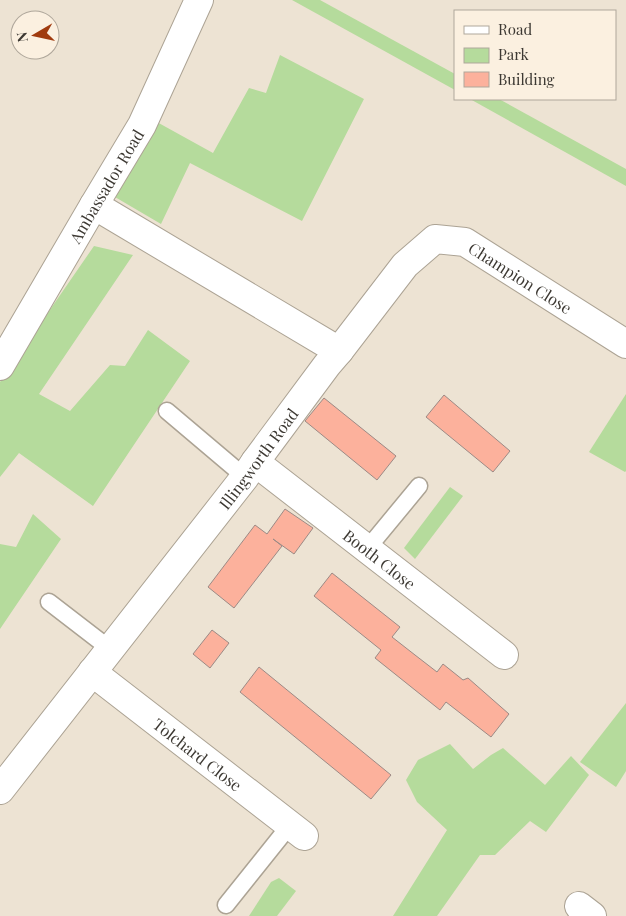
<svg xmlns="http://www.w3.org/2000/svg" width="626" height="916" font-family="'Playfair Display',serif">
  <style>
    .green { fill: #b5db9c }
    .building { fill: #fcb19c; stroke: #9c8a85 }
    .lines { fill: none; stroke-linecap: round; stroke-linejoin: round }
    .lane-casing { stroke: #aca394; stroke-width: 19 }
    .street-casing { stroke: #aca394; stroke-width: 30 }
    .lane { stroke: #fff; stroke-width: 16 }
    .street { stroke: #fff; stroke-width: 28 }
    .labels { text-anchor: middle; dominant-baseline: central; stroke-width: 4.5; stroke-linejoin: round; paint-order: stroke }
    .street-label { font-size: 16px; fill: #3d3933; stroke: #fbf0e0 }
  </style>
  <rect width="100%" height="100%" fill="#ede3d3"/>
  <!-- green -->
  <g class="green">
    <path d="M292,0H320L455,74V90Z"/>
    <path d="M280,55L364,99L302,221L190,163L161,224L103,190L146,116L213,153L249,88L266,93Z"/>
    <path d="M470,99H499L626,169V186Z"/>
    <path d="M94,246L133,255L39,394L70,411L110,365L125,366L148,330L190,361L93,506L19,453L0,477V382Z"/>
    <path d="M626,394V471L625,472L589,452Z"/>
    <path d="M450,487L463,496L415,559L404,548Z"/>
    <path d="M33,514L61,539L0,629V544L16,547Z"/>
    <path d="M626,703V771L616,787L580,762Z"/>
    <path d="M450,744L473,769L491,755L503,748L545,785L571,756L589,775L546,832L530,821L495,855H480L437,916H393L447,830L417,802L406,780L418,760Z"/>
    <path d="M279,878L296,891L277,916H249L271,882Z"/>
  </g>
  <!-- building -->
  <g class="building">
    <path d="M444,395L510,451L493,472L426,417Z"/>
    <path d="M324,398L396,456L377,480L305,421Z"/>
    <path d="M285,509L313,528L294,554L273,539L282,546L234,608L208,587L255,525L267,534Z"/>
    <path d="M332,573L400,627L392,637L415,655L437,672L443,664L463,680L468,678L509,714L491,737L446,702L440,710L375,658L381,650L314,596Z"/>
    <path d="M212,630L229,643L210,668L193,654Z"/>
    <path d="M259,667L391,775L371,799L240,692Z"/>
  </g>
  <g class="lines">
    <defs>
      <g id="lane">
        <path d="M167,411L245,477"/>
        <path d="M367,549L419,486"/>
        <path d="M49,602L110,649"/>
        <path d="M226,905L290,825"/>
      </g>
      <g id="street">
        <path id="s1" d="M339,351L405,265L435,239L465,242L626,344"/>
        <path id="s2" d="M0,366L94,205L142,125L199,0"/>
        <path id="s3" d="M255,462L504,655"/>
        <path id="s4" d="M92,672L304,836"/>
        <path id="s5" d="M0,790L245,477L255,462L327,365L339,351L94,205"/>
        <path d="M579,906L592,916"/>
      </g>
    </defs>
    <!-- lane casing -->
    <use href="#lane" class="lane-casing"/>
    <!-- street casing -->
    <use href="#street" class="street-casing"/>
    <!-- lane -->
    <use href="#lane" class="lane"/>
    <!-- street -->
    <use href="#street" class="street"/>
  </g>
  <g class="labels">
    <!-- street labels -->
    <g class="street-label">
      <text stroke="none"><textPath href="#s2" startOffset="209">Ambassador Road</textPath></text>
      <text stroke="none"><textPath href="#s1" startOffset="244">Champion Close</textPath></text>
      <text stroke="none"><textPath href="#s5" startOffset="420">Illingworth Road</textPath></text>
      <text stroke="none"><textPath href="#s3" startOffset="158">Booth Close</textPath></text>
      <text stroke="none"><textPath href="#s4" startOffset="134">Tolchard Close</textPath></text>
    </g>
  </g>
  <!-- legend -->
  <rect x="454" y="10" width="162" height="90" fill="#fbf0e0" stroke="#afa79b"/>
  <rect x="464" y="26" width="25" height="8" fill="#ffffff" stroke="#afa79b"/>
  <text x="498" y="35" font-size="15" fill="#3d3933">Road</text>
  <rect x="464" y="48" width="25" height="15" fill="#b5db9c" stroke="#afa79b"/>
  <text x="498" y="60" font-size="15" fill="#3d3933">Park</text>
  <rect x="464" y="72" width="25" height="15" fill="#fcb19c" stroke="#afa79b"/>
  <text x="498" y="85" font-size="15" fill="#3d3933">Building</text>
  <!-- north arrow -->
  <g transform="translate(35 35) rotate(261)"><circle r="24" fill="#fbf0e0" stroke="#afa79b"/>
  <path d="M0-4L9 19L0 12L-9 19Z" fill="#a03b0e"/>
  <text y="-8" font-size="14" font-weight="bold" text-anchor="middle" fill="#3d3933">N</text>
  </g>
</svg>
